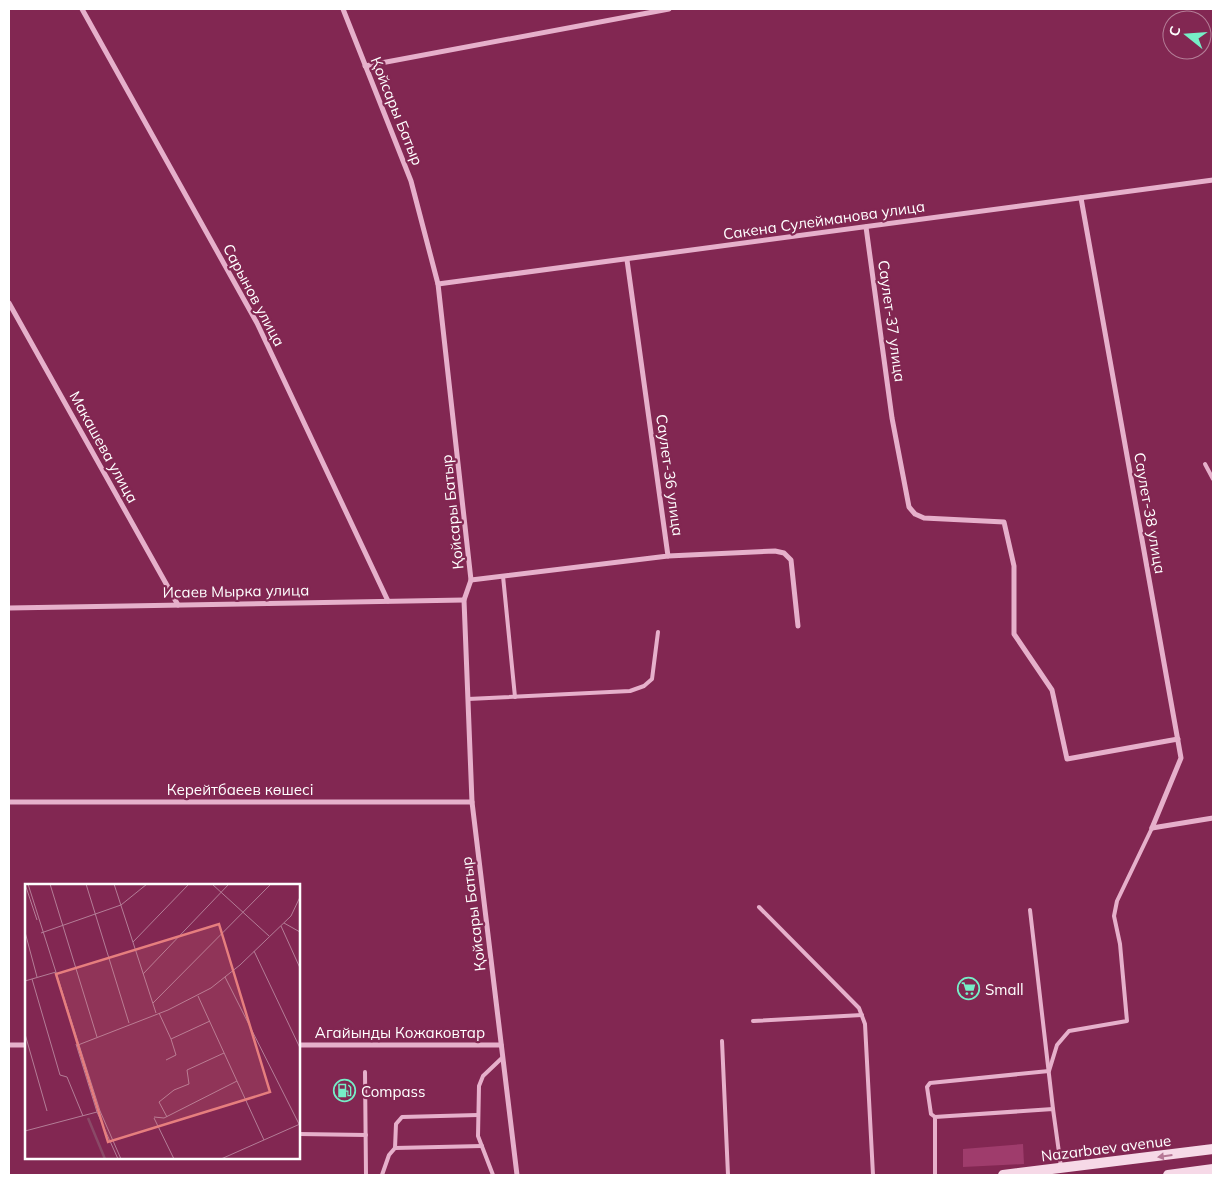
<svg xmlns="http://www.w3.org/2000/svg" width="1222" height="1184" font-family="Mulish,sans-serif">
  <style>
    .green { fill: #9f3c6c }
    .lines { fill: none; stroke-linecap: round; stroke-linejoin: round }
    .lane { stroke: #e6b0cb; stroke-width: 4 }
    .street { stroke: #e6b0cb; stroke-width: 5 }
    .secondary { stroke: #f6d9e7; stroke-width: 10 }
    .oneway { fill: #b67795 }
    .labels { text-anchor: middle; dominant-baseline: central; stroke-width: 4.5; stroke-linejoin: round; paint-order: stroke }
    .street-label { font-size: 15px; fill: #fff; stroke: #822752 }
    .poi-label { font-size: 15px; fill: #fff; stroke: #822752; text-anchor: start }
    .inset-river { fill: none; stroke: #8a4967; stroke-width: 2.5 }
    .inset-road { fill: none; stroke: #b47d97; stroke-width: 1 }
    .view { fill: #e67e7e; fill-opacity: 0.15; stroke: #e67e7e; stroke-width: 2.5 }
    .inset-edge { fill: none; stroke: #fff; stroke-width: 2.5 }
  </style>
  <rect width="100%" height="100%" fill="#822752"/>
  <!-- green -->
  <path class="green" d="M1023,1144L1024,1164L963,1167V1149Z"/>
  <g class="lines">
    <!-- lane -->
    <g class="lane">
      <path d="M1205,464L1213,479"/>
      <path d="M503,576L515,697"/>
      <path d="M468,699L630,691L644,686L652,679L658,632"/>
      <path d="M759,907L859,1008L865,1024L873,1175"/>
      <path d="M1030,910L1053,1109"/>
      <path d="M753,1021L862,1015"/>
      <path d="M722,1041L728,1175"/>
      <path d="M365,1072L366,1175"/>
      <path d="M935,1117L931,1114L927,1087L930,1083L1049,1071L1057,1045L1069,1031L1127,1021L1120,944L1114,916L1117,901L1152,828"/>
      <path d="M299,1134L366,1135"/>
      <path d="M395,1148L396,1124L402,1117L478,1115"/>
      <path d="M382,1175L389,1155L395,1148L482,1146"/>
      <path d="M493,1175L478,1136L479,1086L483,1076L503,1057"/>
      <path d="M935,1175V1117L1053,1109L1061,1167"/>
    </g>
    <!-- street -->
    <g class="street">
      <path d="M82,9L257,323L388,601"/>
      <path d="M343,9L411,181L438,284L471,580L464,600L472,802L517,1175"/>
      <path d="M365,66L669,9"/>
      <path d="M1081,198L1181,758L1152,828"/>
      <path d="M866,227L892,418L909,507L915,514L924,518L1004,522L1014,566V634L1052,690L1067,759L1178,739"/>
      <path d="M438,284L1213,180"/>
      <path d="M9,303L178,605"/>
      <path d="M668,556L775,551L784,553L791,560L798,626"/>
      <path d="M471,580L668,556L627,260"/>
      <path d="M9,608L464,600"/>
      <path d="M9,802H472"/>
      <path d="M1152,828L1213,818"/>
      <path d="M9,1045H26"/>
      <path d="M299,1045H501"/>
    </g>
    <!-- secondary -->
    <g class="secondary">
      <path d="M1003,1175L1213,1149"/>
      <path d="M1168,1175L1213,1169"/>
    </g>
  </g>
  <!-- one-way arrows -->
  <defs><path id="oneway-solid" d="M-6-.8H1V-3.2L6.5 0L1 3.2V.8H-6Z" transform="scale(1.25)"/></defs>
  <use class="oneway" href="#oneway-solid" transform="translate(1165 1156) rotate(172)"/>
  <!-- icons -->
  <defs>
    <symbol id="supermarket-ring" viewBox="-11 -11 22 22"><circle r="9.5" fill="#822752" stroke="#76eec7" stroke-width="1.5"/><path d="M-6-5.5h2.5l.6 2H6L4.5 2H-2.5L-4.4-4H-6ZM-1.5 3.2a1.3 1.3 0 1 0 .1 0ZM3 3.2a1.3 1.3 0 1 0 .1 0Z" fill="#76eec7"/></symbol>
    <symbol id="fuel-ring" viewBox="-11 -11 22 22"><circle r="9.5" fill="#822752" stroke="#76eec7" stroke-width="1.5"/><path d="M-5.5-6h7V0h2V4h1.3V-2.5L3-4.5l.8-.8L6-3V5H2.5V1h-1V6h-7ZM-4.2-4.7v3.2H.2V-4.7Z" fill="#76eec7"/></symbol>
  </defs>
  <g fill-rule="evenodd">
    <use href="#supermarket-ring" x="956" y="976" width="25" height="25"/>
    <use href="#fuel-ring" x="332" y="1078" width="25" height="25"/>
  </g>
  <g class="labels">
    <!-- street labels -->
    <g class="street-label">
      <text transform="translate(397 111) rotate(68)">Қойсары Батыр</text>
      <text transform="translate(824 220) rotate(-8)">Сакена Сулейманова улица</text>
      <text transform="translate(254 295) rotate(62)">Сарынов улица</text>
      <text transform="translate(892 321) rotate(82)">Саулет-37 улица</text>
      <text transform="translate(104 447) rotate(61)">Макашева улица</text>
      <text transform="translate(670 475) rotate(82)">Саулет-36 улица</text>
      <text transform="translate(452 512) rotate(-96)">Қойсары Батыр</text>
      <text transform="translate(1150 513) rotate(80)">Саулет-38 улица</text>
      <text transform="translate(236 591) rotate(-1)">Исаев Мырка улица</text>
      <text x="240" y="789">Керейтбаеев көшесі</text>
      <text transform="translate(473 914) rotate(-97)">Қойсары Батыр</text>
      <text x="400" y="1032">Агайынды Кожаковтар</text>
      <text transform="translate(1106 1148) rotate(-7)">Nazarbaev avenue</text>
    </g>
    <!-- poi labels -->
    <g class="poi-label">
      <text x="985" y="989">Small</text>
      <text x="361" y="1091">Compass</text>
    </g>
  </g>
  <!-- overview -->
  <g transform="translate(25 884)">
    <rect width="275" height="275" fill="#822752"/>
    <path class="inset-river" d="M63,234L80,275"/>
    <path class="inset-road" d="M0,0L12,36M3,0L75,227L96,275M25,0L72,153M61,0L104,139M89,0L131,129M187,0L244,52M259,39L275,48M256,42L275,84M0,48L12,93M16,49L96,21L122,0M108,58L164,0M229,67L275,164M118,90L204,0M200,93L274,240M7,95L35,191L42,193L58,232M0,97L31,88M173,112L239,256M128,119L246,0M134,129L146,155L185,137M0,150L22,227M51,160L72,228L93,275M53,161L143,126L186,104L215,81L266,32L275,13M141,176L151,171L146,155M129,233L139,234L212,197M142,233L134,218L149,206L164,200L162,186L199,169M129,234L149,275M0,247L72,228M196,275L275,240"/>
    <path class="view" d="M194,40L245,208L83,258L31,90Z"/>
    <rect width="275" height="275" class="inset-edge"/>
  </g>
  <!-- border -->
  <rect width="1222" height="1184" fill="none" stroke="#ffffff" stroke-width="20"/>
  <!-- north arrow -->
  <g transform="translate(1187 35) rotate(287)"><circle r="24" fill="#822752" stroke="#b47d97"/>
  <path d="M0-4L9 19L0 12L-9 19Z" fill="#76eec7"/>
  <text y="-8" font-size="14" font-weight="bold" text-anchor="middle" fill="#ffffff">С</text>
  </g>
</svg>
